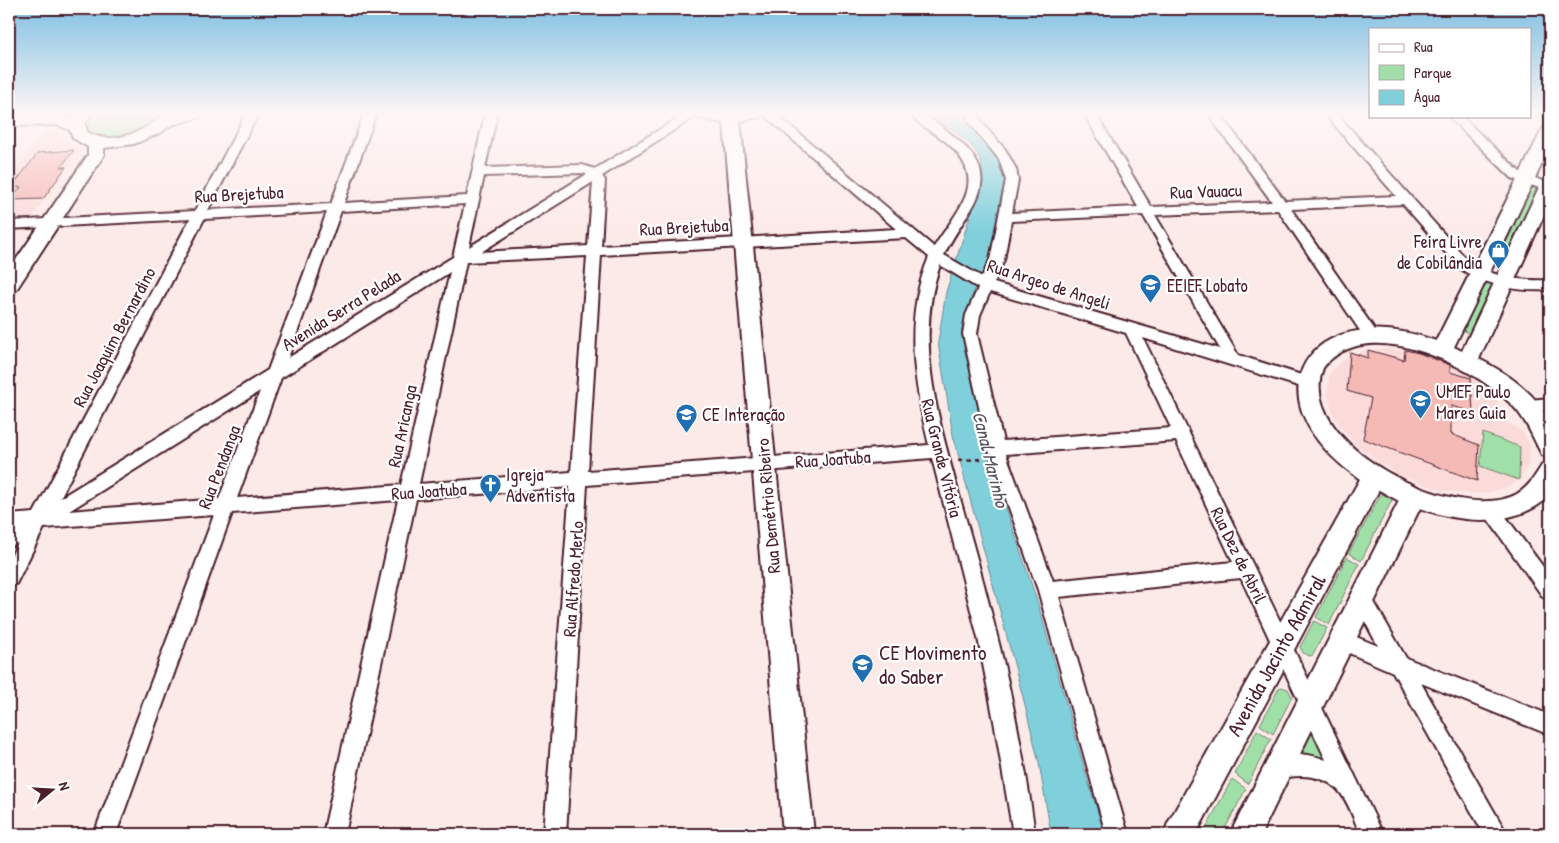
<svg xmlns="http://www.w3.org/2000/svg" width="1559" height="843" font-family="'Patrick Hand',sans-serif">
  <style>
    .built { fill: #fadbda }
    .green { fill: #a0e0a8; stroke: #75806a }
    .water { fill: #80d0dc; stroke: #6a8995 }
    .building { fill: #f5b9b6; stroke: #4a1f2b }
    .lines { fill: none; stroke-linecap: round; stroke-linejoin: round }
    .street-casing { stroke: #4a1f2b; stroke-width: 4 }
    .secondary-casing { stroke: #4a1f2b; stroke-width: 4 }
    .path { stroke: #4a1f2b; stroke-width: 2.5; stroke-dasharray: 5 4; stroke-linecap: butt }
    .street { fill: #fff; fill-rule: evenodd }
    .secondary { fill: #fff; fill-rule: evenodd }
    .labels { text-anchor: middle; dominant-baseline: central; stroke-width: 4.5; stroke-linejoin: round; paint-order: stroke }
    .street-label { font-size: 18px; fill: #4a1f2b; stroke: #fff }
    .poi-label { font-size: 18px; fill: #4a1f2b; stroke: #fff; text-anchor: start }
    .water-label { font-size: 19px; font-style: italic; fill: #5a5460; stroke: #fff }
    .near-poi-label { font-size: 21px; fill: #4a1f2b; stroke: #fff; text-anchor: start }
    .near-street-label { font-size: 21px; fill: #4a1f2b; stroke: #fff }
  </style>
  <rect width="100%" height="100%" fill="#fceae9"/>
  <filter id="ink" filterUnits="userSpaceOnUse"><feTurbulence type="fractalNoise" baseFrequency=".02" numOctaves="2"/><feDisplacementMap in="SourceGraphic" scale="10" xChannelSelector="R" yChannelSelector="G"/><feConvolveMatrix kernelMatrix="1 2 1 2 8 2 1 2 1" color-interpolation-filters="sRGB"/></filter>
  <g filter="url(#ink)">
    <!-- built -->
    <g class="built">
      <path d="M47,129H57L64,141L81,149L32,217L9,218V177Z"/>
      <path d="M1390,349L1417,352L1445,361L1472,375L1496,393L1500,418L1524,433L1530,445L1529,464L1519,480L1510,486L1487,493L1474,494L1443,491L1396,474L1357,446L1339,425L1333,414L1327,394L1329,376L1333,369L1347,357L1366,350Z"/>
    </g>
    <!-- green -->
    <g class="green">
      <path d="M93,114H164C151,132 106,147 88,130L87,122Z"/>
      <path d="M1534,188L1539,191L1502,268H1498L1495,264L1531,189Z"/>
      <path d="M1488,283L1494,286L1471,334L1467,333L1463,329L1485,284Z"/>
      <path d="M1483,433L1520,447L1519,480L1480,466Z"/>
      <path d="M1382,492L1390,496L1392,500L1361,561L1349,553Z"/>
      <path d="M1347,557L1359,564L1329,625L1316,617Z"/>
      <path d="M1314,621L1327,628L1313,655L1310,656L1303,653L1300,647Z"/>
      <path d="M1281,687L1288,689L1292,697L1273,734L1260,725L1279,688Z"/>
      <path d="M1311,728L1325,761L1298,757Z"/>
      <path d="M1257,730L1271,739L1248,784L1235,774Z"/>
      <path d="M1232,779L1246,789L1222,834H1203Z"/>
    </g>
    <!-- water -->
    <path class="water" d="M930,114C936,114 947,112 953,115C979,127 995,150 1009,174L996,245L974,290L966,316L964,331L972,382L993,469L1039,607L1087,778L1105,834H1051L1039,763L1024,701L953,435L938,342L946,292L981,181C981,177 983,170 982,166C977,142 947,127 930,114Z"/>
    <!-- building -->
    <g class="building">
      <path d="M74,150L61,167H66L43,199L11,200L21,187L11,188L38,153Z"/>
      <path d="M1368,350L1404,360L1405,350L1419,353L1450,365V372L1471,378L1473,412L1451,406V434L1479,445L1477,481L1363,439L1371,398L1347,391L1350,352L1368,358Z"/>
    </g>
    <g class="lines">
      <defs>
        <g id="street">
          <path d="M246,114H258L208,210L331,204L364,114H376L344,203L467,196L485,114H497L485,168L582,165L595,169L685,114H699L602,176L605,180L601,246L896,229L763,114H776L934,247C959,207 992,180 944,140C933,132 919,125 910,114C927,113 940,125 953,136C1011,182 966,207 944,255L982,277L990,260L1006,180L999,159L972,126L965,114H977L986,128L1005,149L1016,169L1018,180L1012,213L1138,207L1084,114H1096L1151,207L1272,202L1208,114H1220L1285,201L1396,196L1325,114H1337L1469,262C1495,278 1520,281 1550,280V290C1517,292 1488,286 1459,268L1403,204L1291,209L1377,333L1379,337L1377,341L1372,342L1367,341L1278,210L1155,215L1238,355L1314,379L1316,383L1314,387L1308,389L1143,338L1383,834H1360C1355,822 1350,806 1342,795C1328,774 1298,773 1277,780L1269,777L1266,769L1269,761C1289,753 1306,752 1326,760L1241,578L1059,597L1128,834H1106L1038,590L988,448L963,334L966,315L978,288L940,265C914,339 938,418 958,491C969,531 981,571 991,612C1010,684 1025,760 1035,834H1013L994,721L978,638L932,458L587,485L566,834H544L570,487L416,499L345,834H323L398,500L232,513L116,834H94L214,515L44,528L16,584L9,586V560L18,543L9,547V515L34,513L190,219L9,229V221L195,211ZM581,173L587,174L469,247L484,176ZM593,182L588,246L481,252ZM465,204L453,257L288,358L341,211ZM327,212L268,370L60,498L204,219ZM1143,215L1220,349L994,283L1004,260L1011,221ZM906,238L929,257C903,318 914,384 929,445L588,471L601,255ZM587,256L571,472L419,484L466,262ZM450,272L401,485L237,498L281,378ZM990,292L1126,333L1171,428L1003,441L977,334L980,315ZM260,391L219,499L69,511ZM1176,441L1233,562L1053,581L1006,454Z"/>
          <path d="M1448,116H1461L1520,172L1550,184V192L1512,178Z"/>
          <path d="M1550,398V410L1526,411L1520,409L1518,405L1520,401Z"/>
          <path d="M1491,503L1497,505L1550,576V599L1543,597L1485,515L1482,510L1485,505Z"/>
          <path d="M1362,590L1369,593L1406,658L1550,715V735L1421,683L1507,834H1484L1393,672L1335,647L1332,640L1335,633L1342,631L1378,646L1353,599L1355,593Z"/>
        </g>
        <g id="secondary">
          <path d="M76,114H92L85,124L87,132C106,144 132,136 150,125C155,122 161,115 166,114C177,112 191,113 202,114L200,117L171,125L160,133L134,144L104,148V155L16,290L9,292V270L88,155V147L73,138L70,130L58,125L9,126V116L60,115L72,119Z"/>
          <path d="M692,114H763L761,117L740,121L814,834H783L724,123L694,117Z"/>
          <path d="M1550,125V147L1454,347L1462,351L1541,183L1544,179L1550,178V202L1479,359C1505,372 1538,394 1549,422C1553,431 1550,447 1550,457L1542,455C1532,436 1526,418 1510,403C1472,366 1366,312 1323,368C1294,445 1458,526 1517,494C1529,487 1535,476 1542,465L1550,462V493C1544,503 1533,509 1522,513C1489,525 1453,520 1420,508L1261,834H1230L1399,501L1379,490L1196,834H1164L1168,823L1360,479C1242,398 1308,295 1436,341L1542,130L1544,127Z"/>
        </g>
      </defs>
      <!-- street casing -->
      <use href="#street" class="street-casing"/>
      <!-- secondary casing -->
      <use href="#secondary" class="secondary-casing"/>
      <!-- path -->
      <path class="path" d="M958,460L985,459"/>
      <!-- street -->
      <use href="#street" class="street"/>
      <!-- secondary -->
      <use href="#secondary" class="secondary"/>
    </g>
  </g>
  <!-- sky -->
  <linearGradient id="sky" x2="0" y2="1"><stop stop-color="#7ebfe3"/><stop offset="0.49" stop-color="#fef6f5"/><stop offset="1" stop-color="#fef6f5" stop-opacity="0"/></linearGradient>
  <rect width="1559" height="232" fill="url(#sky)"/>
  <!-- icons -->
  <defs>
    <symbol id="shop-pin" viewBox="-11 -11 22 30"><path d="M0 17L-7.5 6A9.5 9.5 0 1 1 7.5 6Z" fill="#1f6fb2" stroke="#fff"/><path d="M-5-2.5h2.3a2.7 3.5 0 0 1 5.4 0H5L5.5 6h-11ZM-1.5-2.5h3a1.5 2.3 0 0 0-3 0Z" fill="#fff"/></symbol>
    <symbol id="school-pin" viewBox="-11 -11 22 30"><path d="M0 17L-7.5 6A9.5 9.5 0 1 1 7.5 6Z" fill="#1f6fb2" stroke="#fff"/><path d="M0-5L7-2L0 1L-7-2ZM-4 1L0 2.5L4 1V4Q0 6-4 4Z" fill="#fff"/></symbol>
    <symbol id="church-pin" viewBox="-11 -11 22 30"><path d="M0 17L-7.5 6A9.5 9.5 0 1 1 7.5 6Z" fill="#1f6fb2" stroke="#fff"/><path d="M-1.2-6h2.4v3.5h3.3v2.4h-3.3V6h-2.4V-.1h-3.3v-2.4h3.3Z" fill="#fff"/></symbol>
  </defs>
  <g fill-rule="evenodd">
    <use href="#shop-pin" x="1486" y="238" width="25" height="34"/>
    <use href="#school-pin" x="1138" y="272" width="25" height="34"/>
    <use href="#school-pin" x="1408" y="388" width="25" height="34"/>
    <use href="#school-pin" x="674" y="402" width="25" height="34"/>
    <use href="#church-pin" x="478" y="472" width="25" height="34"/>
    <use href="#school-pin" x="850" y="652" width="25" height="34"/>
  </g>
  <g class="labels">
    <!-- street labels -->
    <g class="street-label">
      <text transform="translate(1206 191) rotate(-2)">Rua Vauacu</text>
      <text transform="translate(239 194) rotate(-3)">Rua Brejetuba</text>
      <text transform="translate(684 227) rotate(-3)">Rua Brejetuba</text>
      <text transform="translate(1049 284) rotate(18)">Rua Argeo de Angeli</text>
      <text transform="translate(341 310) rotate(-32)">Avenida Serra Pelada</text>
      <text transform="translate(114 337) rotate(-62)">Rua Joaquim Bernardino</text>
      <text transform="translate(402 426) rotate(-78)">Rua Aricanga</text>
      <text transform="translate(942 458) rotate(76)">Rua Grande Vitória</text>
      <text transform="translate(833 459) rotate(-4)">Rua Joatuba</text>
      <text transform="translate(219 467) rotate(-69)">Rua Pendanga</text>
      <text transform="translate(429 491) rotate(-4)">Rua Joatuba</text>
      <text transform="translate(768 506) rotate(-95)">Rua Demétrio Ribeiro</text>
      <text transform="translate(1239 555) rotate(64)">Rua Dez de Abril</text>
      <text transform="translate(573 579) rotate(-86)">Rua Alfredo Merlo</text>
    </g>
    <!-- poi labels -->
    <g class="poi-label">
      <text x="1482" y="241" text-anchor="end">Feira Livre<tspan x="1482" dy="21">de Cobilândia</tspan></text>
      <text x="1167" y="285">EEIEF Lobato</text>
      <text x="1436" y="391">UMEF Paulo<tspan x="1436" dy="21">Mares Guia</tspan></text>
      <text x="702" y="414">CE Interação</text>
      <text x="506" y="474">Igreja<tspan x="506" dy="21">Adventista</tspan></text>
    </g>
    <!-- water labels -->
    <g class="water-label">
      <text transform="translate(991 459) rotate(76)">Canal Marinho</text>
    </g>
    <!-- near-poi labels -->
    <g class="near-poi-label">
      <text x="879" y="652">CE Movimento<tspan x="879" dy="24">do Saber</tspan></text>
    </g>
    <!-- near-street labels -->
    <g class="near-street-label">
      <text transform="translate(1276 655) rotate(-61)">Avenida Jacinto Admiral</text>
    </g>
  </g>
  <!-- margin -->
  <rect width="1559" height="843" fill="none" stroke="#fff" stroke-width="30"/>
  <rect x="15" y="15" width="1529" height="813" fill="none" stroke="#4a1f2b" stroke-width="2" filter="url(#ink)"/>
  <!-- legend -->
  <rect x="1369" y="28" width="162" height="90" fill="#ffffff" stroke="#b7a5aa"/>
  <rect x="1379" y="44" width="25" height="8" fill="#ffffff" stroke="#b7a5aa"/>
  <text x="1414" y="52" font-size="15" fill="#4a1f2b">Rua</text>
  <rect x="1379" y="65" width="25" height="15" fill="#a0e0a8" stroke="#b7a5aa"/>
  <text x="1414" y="78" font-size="15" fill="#4a1f2b">Parque</text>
  <rect x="1379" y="90" width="25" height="15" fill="#80d0dc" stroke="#b7a5aa"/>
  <text x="1414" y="102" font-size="15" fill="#4a1f2b">Água</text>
  <!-- north arrow -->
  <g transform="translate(52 790) rotate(72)" stroke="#ffffff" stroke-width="4" paint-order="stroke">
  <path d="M0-4L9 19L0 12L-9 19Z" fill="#4a1f2b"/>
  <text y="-8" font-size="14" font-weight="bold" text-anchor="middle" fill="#4a1f2b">N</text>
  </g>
</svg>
